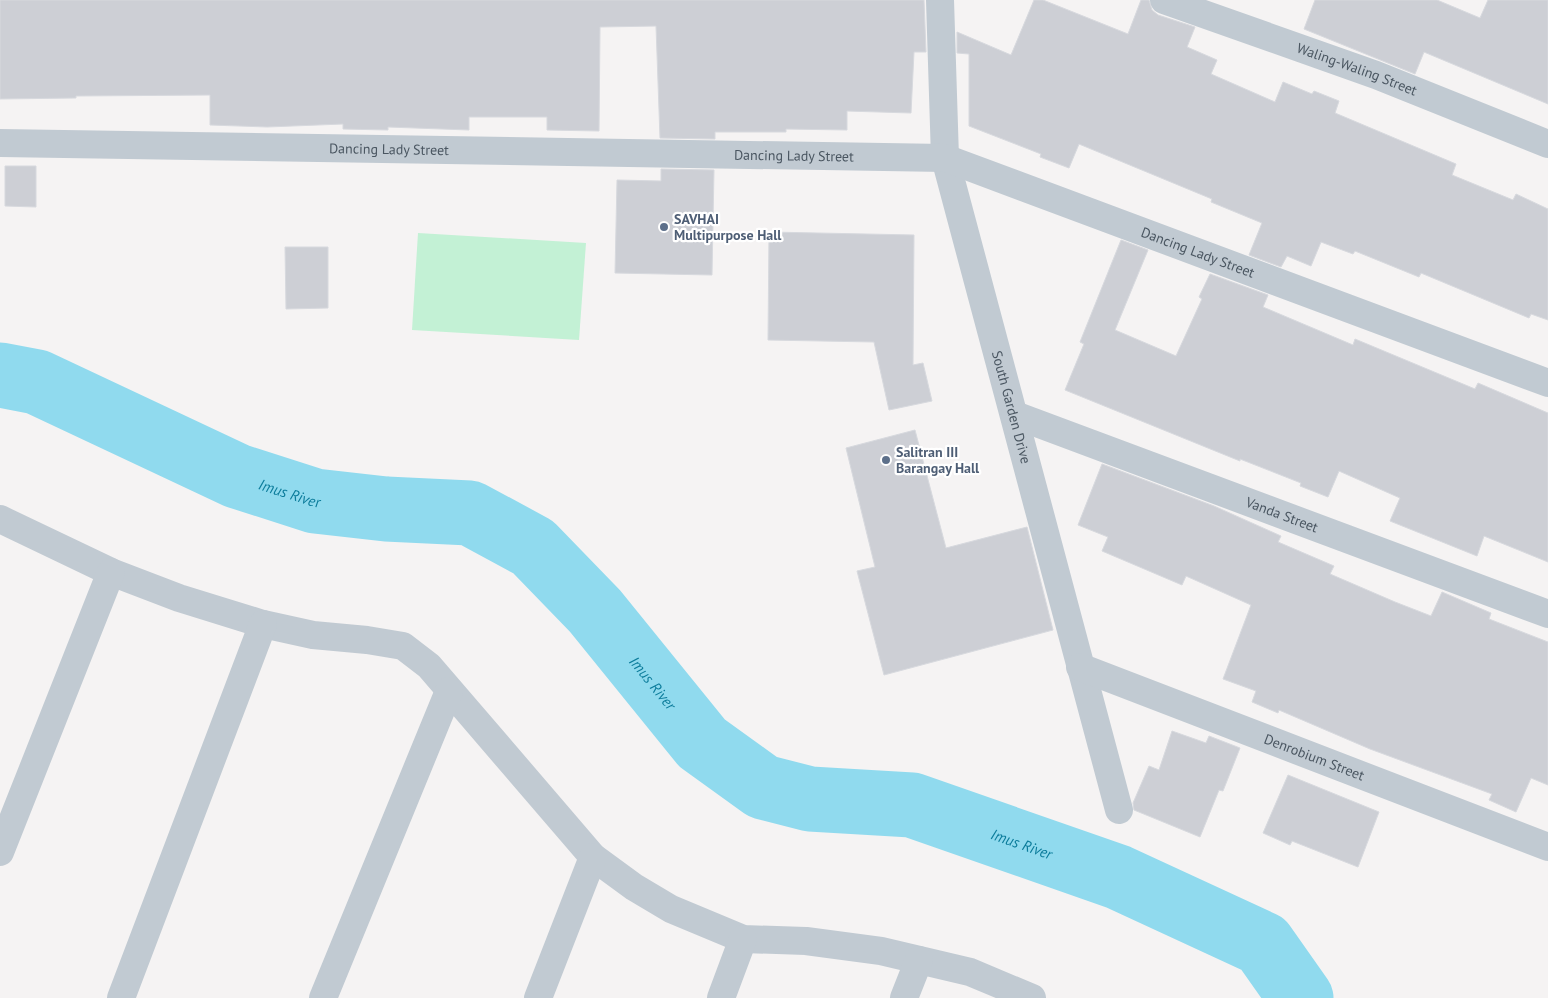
<svg xmlns="http://www.w3.org/2000/svg" width="1548" height="998" font-family="'PT Sans',sans-serif">
  <style>
    .green { fill: #c3f1d5 }
    .lines { fill: none; stroke-linecap: round; stroke-linejoin: round }
    .river { stroke: #90daee; stroke-width: 65 }
    .building { fill: #cdcfd5; stroke: #d7d9de }
    .street { stroke: #c1cad2; stroke-width: 28 }
    .service-dot { fill: #5c6f8a; stroke: #fff; stroke-width: 2 }
    .labels { text-anchor: middle; dominant-baseline: central; stroke-width: 4.5; stroke-linejoin: round; paint-order: stroke }
    .street-label { font-size: 14px; fill: #4a5661; stroke: #fff }
    .service-label { font-size: 14px; font-weight: bold; fill: #4e5e75; stroke: #fff; text-anchor: start }
    .water-label { font-size: 15px; font-style: italic; fill: #0c7c9b; stroke: #fff }
  </style>
  <rect width="100%" height="100%" fill="#f5f3f3"/>
  <!-- green -->
  <path class="green" d="M418,233L586,243L579,340L412,330Z"/>
  <g class="lines">
    <!-- river -->
    <path class="river" id="s1" d="M0,375L37,382L237,476L315,501L386,509L470,513L533,547L595,611L702,743L763,787L810,799L912,805L1118,877L1263,944L1301,998"/>
  </g>
  <!-- building -->
  <g class="building">
    <path d="M0,0H924L926,52H914L911,113L847,111V130L786,129V132H715V139L660,138L656,26L600,27L599,131L547,130V117H469V130L388,127V130L343,129V124L267,127L210,125V95L76,96V98L0,99Z"/>
    <path d="M1034,0H1043L1128,34L1141,0H1149L1152,10L1158,15L1195,27L1187,47L1217,60L1211,74L1275,102L1283,82L1312,94L1314,91L1339,101L1335,113L1456,164L1452,175L1513,200L1516,194L1548,209V320L1531,314L1529,318L1421,273L1419,277L1355,251L1353,254L1321,242L1311,266L1287,256L1281,267L1249,255L1262,223L1211,202L1212,199L1079,144L1069,168L1040,157L1041,154L969,126V54L957,53V32L1011,55Z"/>
    <path d="M1315,0H1437L1480,18L1488,0H1548V104L1424,52L1415,74L1304,29Z"/>
    <path d="M5,166H36V207L5,206Z"/>
    <path d="M661,169L714,170L712,275L615,273L617,180L661,181Z"/>
    <path d="M769,232L914,235L913,365L923,363L932,401L889,410L874,342L768,340Z"/>
    <path d="M1121,240L1148,250L1115,330L1176,356L1202,299L1199,297L1210,274L1268,295L1263,307L1353,345L1355,339L1475,389L1478,383L1548,413V562L1484,536L1477,556L1390,521L1400,498L1339,471L1328,497L1300,486L1301,483L1240,459V461L1065,390L1084,344L1080,342Z"/>
    <path d="M285,247H328V308L286,309Z"/>
    <path d="M915,430L946,548L1027,527L1053,630L884,675L857,571L875,567L846,448Z"/>
    <path d="M1102,464L1214,506L1281,536L1278,542L1334,566L1330,574L1395,602L1431,616L1442,592L1491,613L1489,619L1548,642V785L1531,778L1516,812L1489,800L1492,794L1370,749L1279,710L1278,713L1252,702L1256,691L1223,679L1251,605L1186,576L1182,585L1102,551L1108,537L1078,525Z"/>
    <path d="M1172,731L1206,743L1209,736L1240,748L1223,791L1219,790L1200,837L1134,810L1133,803L1149,766L1159,770Z"/>
    <path d="M1288,775L1379,812L1358,867L1292,841L1290,845L1263,833Z"/>
  </g>
  <g class="lines">
    <!-- street -->
    <g class="street">
      <path id="s2" d="M940,0L945,158L1119,810"/>
      <path id="s3" d="M1164,0L1376,75L1548,144"/>
      <path id="s4" d="M0,143L945,158L1548,383"/>
      <path id="s5" d="M1015,415L1548,614"/>
      <path d="M0,519L111,572L179,598L263,624L313,635L367,640L403,646L429,666L593,857L634,887L671,909L743,939L806,941L881,951L970,972L1032,998"/>
      <path id="s6" d="M1080,667L1548,847"/>
      <path d="M0,852L111,572"/>
      <path d="M121,998L263,624"/>
      <path d="M323,998L449,691"/>
      <path d="M538,998L593,857"/>
      <path d="M721,998L743,939"/>
      <path d="M904,998L919,960"/>
    </g>
  </g>
  <!-- markers -->
  <g class="service-dot">
    <circle cx="664" cy="227" r="5"/>
    <circle cx="886" cy="460" r="5"/>
  </g>
  <g class="labels">
    <!-- street labels -->
    <g class="street-label">
      <text stroke="none"><textPath href="#s3" startOffset="205">Waling-Waling Street</textPath></text>
      <text stroke="none"><textPath href="#s4" startOffset="389">Dancing Lady Street</textPath></text>
      <text stroke="none"><textPath href="#s4" startOffset="794">Dancing Lady Street</textPath></text>
      <text stroke="none"><textPath href="#s4" startOffset="1215">Dancing Lady Street</textPath></text>
      <text stroke="none"><textPath href="#s2" startOffset="416">South Garden Drive</textPath></text>
      <text stroke="none"><textPath href="#s5" startOffset="285">Vanda Street</textPath></text>
      <text stroke="none"><textPath href="#s6" startOffset="251">Denrobium Street</textPath></text>
    </g>
    <!-- service labels -->
    <g class="service-label">
      <text x="674" y="219">SAVHAI<tspan x="674" dy="16">Multipurpose Hall</tspan></text>
      <text x="896" y="452">Salitran III<tspan x="896" dy="16">Barangay Hall</tspan></text>
    </g>
    <!-- water labels -->
    <g class="water-label">
      <text stroke="none"><textPath href="#s1" startOffset="314">Imus River</textPath></text>
      <text stroke="none"><textPath href="#s1" startOffset="749">Imus River</textPath></text>
      <text stroke="none"><textPath href="#s1" startOffset="1169">Imus River</textPath></text>
    </g>
  </g>
</svg>
